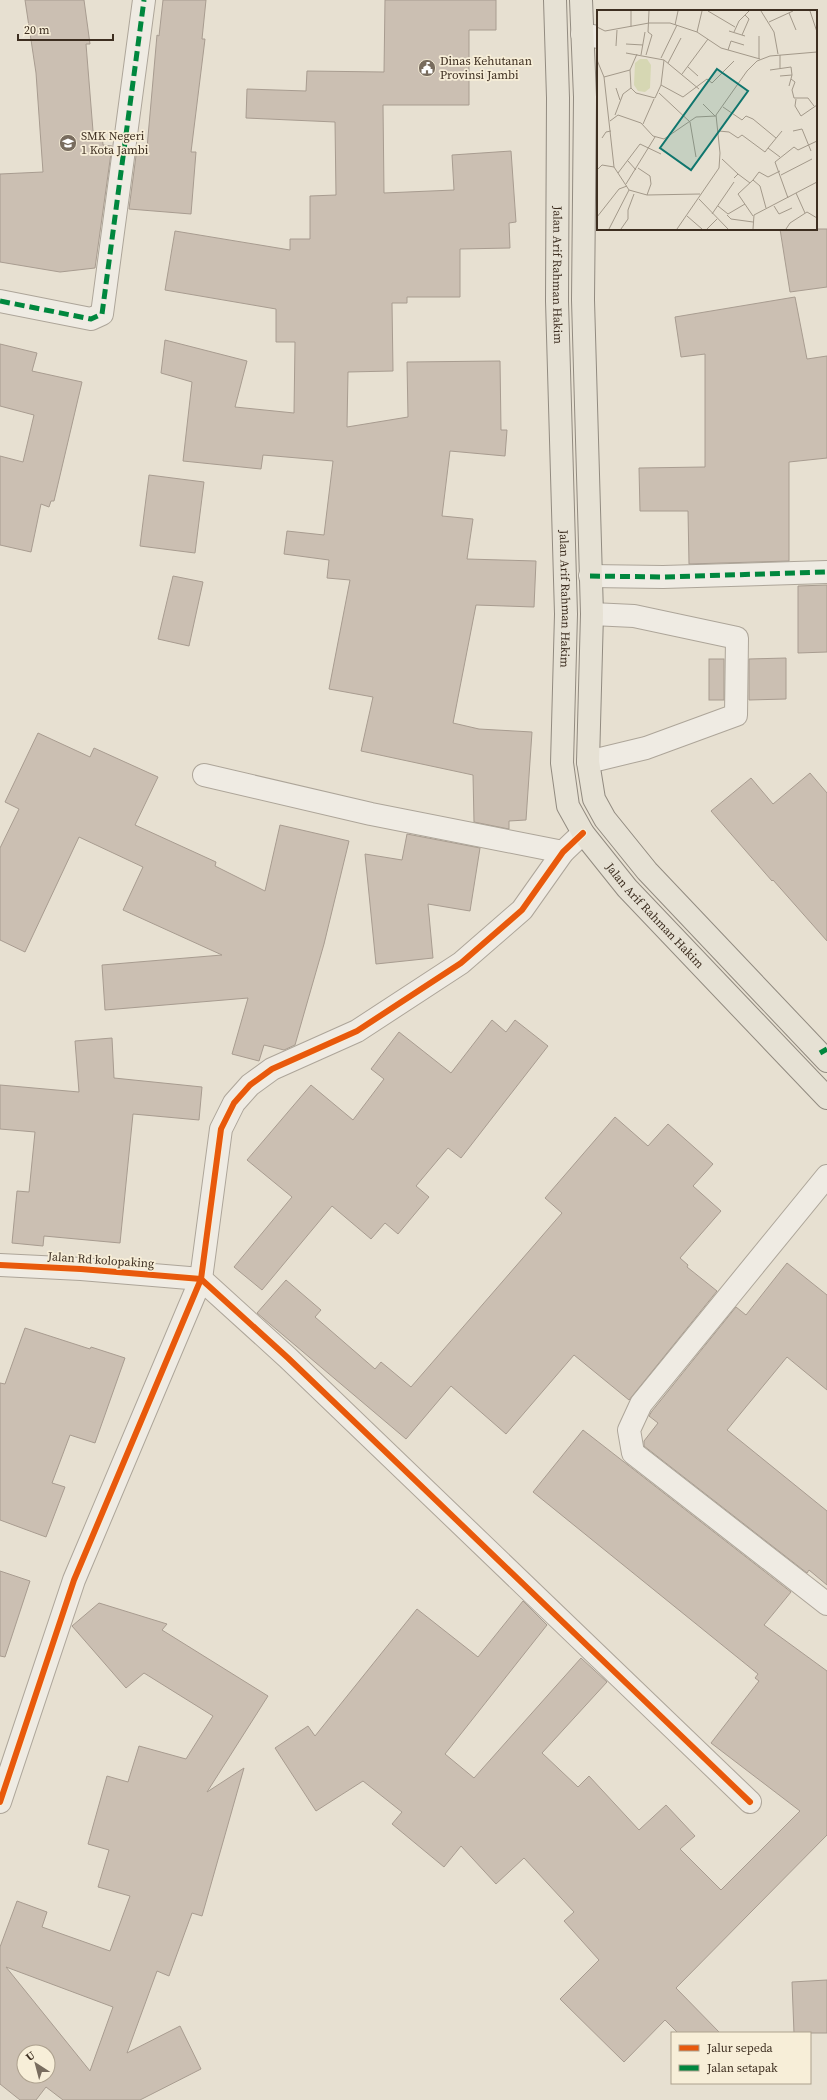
<svg xmlns="http://www.w3.org/2000/svg" width="827" height="2100" font-family="'Source Serif 4',serif">
  <style>
    .building { fill: #cbbfb2; stroke: #a89c90; fill-rule: evenodd }
    .lines { fill: none; stroke-linecap: round; stroke-linejoin: round }
    .minor-casing { stroke: #ada599; stroke-width: 24 }
    .major-casing { stroke: #928b80; stroke-width: 24 }
    .minor { stroke: #efebe3; stroke-width: 22 }
    .major { stroke: #e6e1d4; stroke-width: 22 }
    .quiet { stroke: #00873e; stroke-width: 5; stroke-dasharray: 10 5; stroke-linecap: butt }
    .cycleway-casing { stroke: #f7eed8; stroke-width: 8 }
    .cycleway { stroke: #e8590c; stroke-width: 6 }
    .labels { text-anchor: middle; dominant-baseline: central; stroke-width: 3.5; stroke-linejoin: round; paint-order: stroke }
    .poi-label { font-size: 12px; fill: #3d2e20; stroke: #f7eed8; text-anchor: start }
    .street-label { font-size: 12px; fill: #3d2e20; stroke: #f7eed8 }
    .inset-road { fill: none; stroke: #a3998a; stroke-width: 1 }
    .view { fill: #0f766e; fill-opacity: 0.15; stroke: #0f766e; stroke-width: 2 }
    .inset-edge { fill: none; stroke: #3d2e20; stroke-width: 2 }
  </style>
  <rect width="100%" height="100%" fill="#e7e0d1"/>
  <!-- building -->
  <g class="building">
    <path d="M25,0H84L90,44H86L93,131H102L103,145L112,146L95,268L60,272L0,262V174L43,172L36,73Z"/>
    <path d="M163,0H206L202,39H205L191,152H196L191,214L129,209L137,148H147L157,35L159,36Z"/>
    <path d="M385,0H496V30H469V105H383L384,193L454,190L452,155L511,151L516,222L509,223L510,248L460,249V297H407V303H392L393,371L348,372L347,427L408,417L407,362L500,361L501,430H507L505,456L450,451L442,516L473,519L467,559L536,561L534,607L476,605L453,723L479,729L532,732L526,820L509,821V829L474,822L473,775L361,751L373,697L329,689L350,580L327,578L329,560L284,554L287,531L324,535L333,461L263,455L261,469L183,461L192,382L161,373L165,340L247,361L235,407L294,413L295,342H276V309L165,290L175,231L290,250V239H310V196L336,195L335,122L246,118L247,89L306,91L307,71L384,72Z"/>
    <path d="M780,229H827V287L790,292Z"/>
    <path d="M795,297L807,359L827,356V458L789,462V561L689,564L688,511H640L639,468L705,467V354L681,357L675,317Z"/>
    <path d="M0,344L37,353L32,371L82,382L54,501H51L49,507L41,504L31,552L0,545V456L23,462L34,415L0,406Z"/>
    <path d="M149,475L204,482L195,553L140,546Z"/>
    <path d="M173,576L203,582L189,646L158,639Z"/>
    <path d="M827,585V652L798,653V586Z"/>
    <path d="M786,658V699L749,700V659Z"/>
    <rect x="709" y="659" width="15" height="41"/>
    <path d="M38,733L90,757L94,748L158,777L135,825L216,862L215,866L265,891L280,825L349,841L324,944L295,1045L284,1050L264,1045L259,1061L232,1054L248,998L105,1010L102,965L222,955L123,910L143,867L79,837L25,952L0,940V848L19,809L5,802Z"/>
    <path d="M810,773L827,793V941L773,880L772,881L711,811L751,778L773,804Z"/>
    <path d="M407,834L480,848L470,911L428,904L433,958L376,964L365,854L402,860Z"/>
    <path d="M492,1020L506,1032L515,1020L548,1046L461,1158L448,1148L416,1186L429,1197L398,1234L385,1223L371,1239L332,1206L262,1290L234,1267L292,1197L247,1160L311,1085L353,1120L384,1079L371,1069L399,1032L451,1073Z"/>
    <path d="M112,1038L114,1078L202,1087L199,1120L133,1114L120,1243L44,1236L43,1246L12,1243L17,1191L29,1192L35,1132L0,1129V1085L79,1092L75,1041Z"/>
    <path d="M615,1117L648,1146L668,1124L713,1164L693,1186L721,1211L680,1258L688,1265L687,1267L717,1291L629,1400L574,1355L506,1434L451,1386L406,1439L257,1313L286,1280L321,1310L315,1317L375,1369L381,1362L411,1387L562,1213L545,1198Z"/>
    <path d="M787,1263L827,1295V1390L787,1357L727,1430L827,1511V1585L809,1570L807,1573L644,1446V1441L658,1423L649,1416L652,1411L736,1307L746,1315Z"/>
    <path d="M25,1328L90,1349L91,1347L125,1358L95,1443L70,1435L52,1483L65,1487L46,1537L0,1520V1383L5,1384Z"/>
    <path d="M583,1430L791,1592L764,1625L827,1671V1835L676,1988L720,2033H678L665,2020L624,2062L560,1999L599,1960L564,1921L574,1912L524,1858L496,1884L461,1846L444,1867L392,1824L402,1812L363,1781L316,1811L275,1748L308,1726L315,1736L417,1609L478,1657L523,1601L547,1625L445,1754L474,1778L581,1658L607,1682L542,1753L578,1787L589,1776L639,1830L666,1805L695,1836L680,1849L721,1890L800,1811L711,1743L759,1681L755,1678L758,1674L533,1492Z"/>
    <path d="M0,1571L30,1581L5,1657L0,1656Z"/>
    <path d="M99,1603L167,1624L162,1630L268,1696L207,1792L244,1768L202,1916L192,1913L169,1976L157,1971L127,2053L180,2026L201,2069L140,2100H63L46,2087L36,2100H20L0,2084V1947L17,1901L47,1912L42,1927L110,1951L130,1896L98,1887L109,1850L88,1844L107,1776L128,1782L139,1746L186,1759L213,1716L144,1673L126,1688L72,1626ZM6,1967L113,2007L90,2071ZM24,2052H48V2076H24Z"/>
    <path d="M827,1980V2033H794L792,1982Z"/>
  </g>
  <g class="lines">
    <defs>
      <g id="minor">
        <path d="M582,34L598,37"/>
        <path d="M0,301L91,319L102,314L144,0"/>
        <path d="M590,576L663,577L827,572"/>
        <path d="M588,762L646,748L736,715L737,638L634,616L592,614"/>
        <path d="M204,775L371,814L563,852"/>
        <path d="M827,1176L641,1404L629,1430L633,1453L827,1604"/>
        <path d="M0,1265L81,1269L201,1279L288,1358L750,1802"/>
        <path d="M0,1802L74,1580L201,1279L221,1129L234,1103L250,1085L272,1069L357,1031L461,963L522,910L563,852L583,833"/>
      </g>
      <g id="major">
        <path id="s1" d="M555,0L558,98L557,301L566,614L562,763L568,806L583,833L627,888L827,1098"/>
        <path d="M581,0L585,97L583,300L592,614L588,762L594,799L605,819L647,871L827,1061"/>
      </g>
    </defs>
    <!-- minor casing -->
    <use href="#minor" class="minor-casing"/>
    <!-- major casing -->
    <use href="#major" class="major-casing"/>
    <!-- minor -->
    <use href="#minor" class="minor"/>
    <!-- major -->
    <use href="#major" class="major"/>
    <!-- quiet -->
    <g class="quiet">
      <path d="M0,301L91,319L102,314L144,0"/>
      <path d="M590,576L663,577L827,572"/>
      <path d="M820,1053L827,1049"/>
    </g>
    <defs>
      <g id="cycleway">
        <path d="M0,1265L81,1269L201,1279L288,1358L750,1802"/>
        <path d="M0,1802L74,1580L201,1279L221,1129L234,1103L250,1085L272,1069L357,1031L461,963L522,910L563,852L583,833"/>
      </g>
    </defs>
    <!-- cycleway casing -->
    <use href="#cycleway" class="cycleway-casing"/>
    <!-- cycleway -->
    <use href="#cycleway" class="cycleway"/>
  </g>
  <!-- icons -->
  <defs>
    <symbol id="civic-disc" viewBox="-11 -11 22 22"><circle r="9.5" fill="#786c5e" stroke="#f7eed8"/><path d="M-.6-6.5H3V-4.5H.6V-3L4-1V1h2V6H-6V1h2V-1L-.6-3ZM-1.2 2.5V6h2.4V2.5Z" fill="#fff"/></symbol>
    <symbol id="school-disc" viewBox="-11 -11 22 22"><circle r="9.5" fill="#786c5e" stroke="#f7eed8"/><path d="M0-5L7-2L0 1L-7-2ZM-4 1L0 2.5L4 1V4Q0 6-4 4Z" fill="#fff"/></symbol>
  </defs>
  <g fill-rule="evenodd">
    <use href="#civic-disc" x="417" y="58" width="20" height="20"/>
    <use href="#school-disc" x="58" y="133" width="20" height="20"/>
  </g>
  <g class="labels">
    <!-- poi labels -->
    <g class="poi-label">
      <text x="440" y="61">Dinas Kehutanan<tspan x="440" dy="14">Provinsi Jambi</tspan></text>
      <text x="81" y="136">SMK Negeri<tspan x="81" dy="14">1 Kota Jambi</tspan></text>
    </g>
    <!-- street labels -->
    <g class="street-label">
      <text stroke="none"><textPath href="#s1" startOffset="275">Jalan Arif Rahman Hakim</textPath></text>
      <text stroke="none"><textPath href="#s1" startOffset="599">Jalan Arif Rahman Hakim</textPath></text>
      <text stroke="none"><textPath href="#s1" startOffset="947">Jalan Arif Rahman Hakim</textPath></text>
      <text transform="translate(101 1260) rotate(4)">Jalan Rd kolopaking</text>
    </g>
  </g>
  <!-- overview -->
  <g transform="translate(597 10)">
    <rect width="220" height="220" fill="#e7e0d1"/>
    <path d="M43,49H50L54,55L53,78L48,82L41,81L37,75L38,53Z" fill="#d6d7b3"/>
    <path class="inset-road" d="M111,1L138,17M164,1L177,22L181,44M213,1L220,22M192,3L199,20M172,12L196,1M78,15L81,1M0,17L8,21L52,13H73L100,22L124,38L163,49M34,17V1M132,21L148,26M100,22L105,1M137,22L142,11L152,1M145,25L152,9L148,5M162,26V49M29,34L46,35M19,36L20,20M131,40L134,31L147,35M29,43L67,50M40,44L33,60L34,78L39,83L58,88L64,75L67,50L102,79M44,45L48,22M49,45L55,25L51,22L52,1M183,45V58M64,48L80,15M0,50L7,67L17,157L32,180L50,185L103,184M71,53L84,28M91,57L101,66M173,60L194,57L195,65L192,76M85,64L111,29M183,66L195,65M7,67L33,60M194,69L198,72L195,80L197,88H211L217,96M64,75L86,87L110,69L115,73L137,51M19,78L23,90M62,83L93,112L99,147M199,89L198,96L204,106L220,95M106,94L118,106M126,97L145,110L149,106L156,109L179,128M18,105L26,84L34,78M13,111L21,105L44,113L56,126L67,129L99,107L119,106M46,114L57,89M122,121L132,122L141,128L145,125L168,142L171,138M196,121L205,119L214,141M5,128L9,122L14,121M183,147L171,138L185,121M125,149L141,164L137,168M31,151L39,160M41,158L53,166L54,174L50,185M0,160L5,155L17,157M21,163L43,134L64,144M141,164L153,173M184,165L215,149M156,170L162,162L171,167L183,161M29,174L58,127M199,183L208,203M191,188L178,152L197,137L201,140L220,131M102,189L131,219M121,196L131,204L148,194M177,196L182,204L195,198M115,204L137,172M130,205L134,209L156,212M90,206L105,219M156,206L141,184L156,170L163,176L169,198M0,207L22,179L30,176M12,219L32,180M24,219L31,209V200L37,184M80,219L122,158L123,143L119,105L150,61L160,51L173,46L220,42M110,219L120,209M156,219L157,205L220,172M189,219L193,213L210,202L220,208"/>
    <path class="view" d="M120,59L151,81L94,160L63,138Z"/>
    <rect width="220" height="220" class="inset-edge"/>
  </g>
  <!-- legend -->
  <rect x="671" y="2032" width="140" height="52" fill="#f7eed8" stroke="#ada18e"/>
  <rect x="679" y="2045" width="20" height="6" fill="#e8590c" stroke="#ada18e"/>
  <text x="707" y="2052" font-size="12" fill="#3d2e20">Jalur sepeda</text>
  <rect x="679" y="2065" width="20" height="6" fill="#00873e" stroke="#ada18e"/>
  <text x="707" y="2072" font-size="12" fill="#3d2e20">Jalan setapak</text>
  <!-- north arrow -->
  <g transform="translate(36 2064) rotate(324)"><circle r="19" fill="#f7eed8" stroke="#ada18e"/>
  <path d="M0-3L7 15L0 10L-7 15Z" fill="#786c5e"/>
  <text y="-6" font-size="11" font-weight="bold" text-anchor="middle" fill="#3d2e20">U</text>
  </g>
  <!-- scale -->
  <path d="M18 34v6h95v-6" fill="none" stroke="#3d2e20" stroke-width="2"/>
  <text x="24" y="34" font-size="12" fill="#3d2e20" stroke="#f7eed8" stroke-width="3" paint-order="stroke">20 m</text>
</svg>
